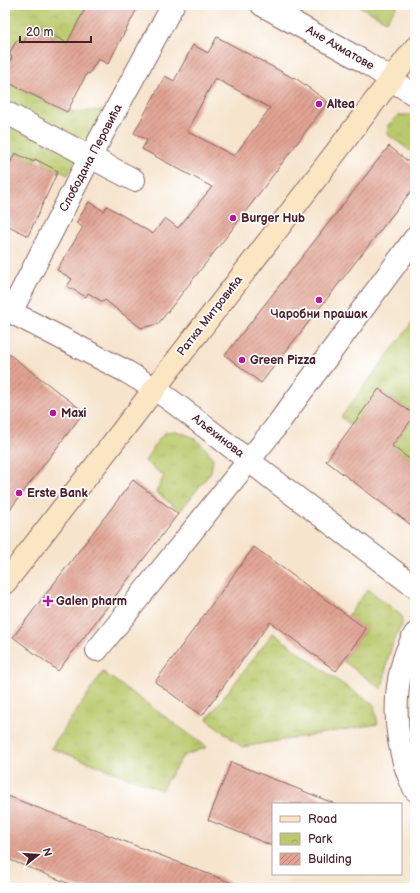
<svg xmlns="http://www.w3.org/2000/svg" width="420" height="893" font-family="'Balsamiq Sans',sans-serif">
  <style>
    .grass { fill: url(#grass-tufts); stroke: #82744c }
    .park { fill: url(#park-crowns); stroke: #82744c }
    .building { fill: url(#building-hatch); fill-rule: evenodd }
    .lines { fill: none; stroke-linecap: round; stroke-linejoin: round }
    .street-casing { stroke: #866464; stroke-width: 24 }
    .secondary-casing { stroke: #866464; stroke-width: 24 }
    .street { stroke: #fff; stroke-width: 22 }
    .secondary { stroke: #fbe6c4; stroke-width: 22 }
    .poi-dot { fill: #b5179e; stroke: #fff; stroke-width: 1.5 }
    .labels { text-anchor: middle; dominant-baseline: central; stroke-width: 3.5; stroke-linejoin: round; paint-order: stroke }
    .street-label { font-size: 12px; fill: #4a1f2b; stroke: #fff }
    .poi-label { font-size: 12px; font-weight: bold; fill: #4a1f2b; stroke: #fff; text-anchor: start }
  </style>
  <defs>
    <pattern id="grass-tufts" width="24" height="20" patternUnits="userSpaceOnUse"><rect width="24" height="20" fill="#bac96c"/><path d="M3 7l-1-3M5 7V3M7 7l1-3M15 17l-1-3M17 17v-4M19 17l1-3" fill="none" stroke="#a1ac5e"/></pattern>
    <pattern id="park-crowns" width="20" height="18" patternUnits="userSpaceOnUse"><rect width="20" height="18" fill="#bac96c"/><path d="M2 6a3 3 0 1 1 6 0M12 15a3 3 0 1 1 6 0" fill="none" stroke="#a1ac5e"/></pattern>
    <pattern id="building-hatch" width="6" height="6" patternUnits="userSpaceOnUse"><rect width="6" height="6" fill="#e1a393"/><path d="M-1 1l2-2M0 6l6-6M5 7l2-2" fill="none" stroke="#b88478"/></pattern>
  </defs>
  <rect width="100%" height="100%" fill="#fff"/>
  <filter id="ink" filterUnits="userSpaceOnUse"><feTurbulence type="fractalNoise" baseFrequency=".025" numOctaves="2"/><feDisplacementMap in="SourceGraphic" scale="8" xChannelSelector="R" yChannelSelector="G"/><feConvolveMatrix kernelMatrix="1 2 1 2 8 2 1 2 1" color-interpolation-filters="sRGB"/></filter>
  <filter id="wash" filterUnits="userSpaceOnUse"><feTurbulence type="fractalNoise" baseFrequency=".012" numOctaves="4" result="noise"/><feDisplacementMap in="SourceGraphic" scale="16" xChannelSelector="R" yChannelSelector="G"/><feGaussianBlur stdDeviation="0.9" result="paint"/><feColorMatrix in="noise" values="0 0 0 0 0 0 0 0 0 0 0 0 0 0 0 0 0 1.4 0 .05"/><feComposite in="paint" operator="in"/></filter>
  <g filter="url(#wash)">
    <rect width="100%" height="100%" fill="#f6e4cd"/>
    <!-- grass -->
    <g class="grass">
      <path d="M399,115H415V154L387,134L388,125Z"/>
      <path d="M175,431C192,434 203,444 213,458L211,472L180,511L156,492L164,476L145,461L158,440L166,432Z"/>
      <path d="M368,589L402,616V625L394,640L388,658L382,689L343,661L366,629L347,617Z"/>
      <path d="M103,672L207,747L183,756L161,790L51,748Z"/>
    </g>
    <!-- park -->
    <g class="park">
      <path d="M5,5H87L67,43L33,25L23,43L17,40L9,54L12,57L5,71Z"/>
      <path d="M357,5H398L386,21Z"/>
      <path d="M5,81L67,112L106,110L86,147L5,102Z"/>
      <path d="M5,121L77,158L68,175L43,163L44,160L37,156L34,162L16,153L5,174Z"/>
      <path d="M415,319V344L410,351L415,354V463L392,446L415,415L380,389L352,426L341,417Z"/>
      <path d="M273,633L338,681L374,705L378,724L242,747L207,719Z"/>
    </g>
    <g id="blocks">
      <!-- building -->
      <g class="building">
        <path d="M87,5H139L108,64L98,59L89,74L87,73L67,112L5,81V71L12,57L9,54L17,40L23,43L33,25L67,43Z"/>
        <path d="M217,37L293,78L294,77L328,102L234,227L158,324L141,328L105,300L103,302L88,293L86,297L67,286L72,279L57,270L83,227L76,223L89,202L104,211L107,206L153,234L165,218L178,228L212,187L142,149L147,140L134,133L165,76L174,81L193,45L208,53ZM215,78L270,108L234,156L187,131Z"/>
        <path d="M389,146L415,167V186L261,383L225,355Z"/>
        <path d="M15,153L34,162L35,159L58,171L28,236L5,224V174Z"/>
        <path d="M5,351L84,412L5,516Z"/>
        <path d="M379,389L415,415L392,446L415,463V528L326,461Z"/>
        <path d="M133,480L178,514L58,671L13,637Z"/>
        <path d="M254,547L366,629L336,671L270,622L202,716L155,682Z"/>
        <path d="M231,762L333,803V804H273V846L208,820Z"/>
        <path d="M5,795L242,887V888H80L5,858Z"/>
      </g>
    </g>
  </g>
  <g filter="url(#ink)">
    <use href="#blocks" fill-opacity="0" stroke="#866464" stroke-width="1"/>
    <g class="lines">
      <defs>
        <g id="street">
          <path d="M262,5L363,61L415,95"/>
          <path d="M5,112L134,180"/>
          <path d="M5,309L127,372L155,389L177,405L279,484L415,587"/>
          <path d="M11,312L90,157L173,5"/>
          <path d="M415,634C389,680 392,744 415,790"/>
          <path d="M97,650L274,429L415,238"/>
        </g>
        <path id="secondary" d="M5,583L270,239L415,48"/>
      </defs>
      <!-- street casing -->
      <use href="#street" class="street-casing"/>
      <!-- secondary casing -->
      <use href="#secondary" class="secondary-casing"/>
      <!-- street -->
      <use href="#street" class="street"/>
      <!-- secondary -->
      <use href="#secondary" class="secondary"/>
    </g>
  </g>
  <!-- markers -->
  <g class="poi-dot">
    <circle cx="319" cy="104" r="4"/>
    <circle cx="233" cy="218" r="4"/>
    <circle cx="319" cy="300" r="4"/>
    <circle cx="242" cy="360" r="4"/>
    <circle cx="53" cy="413" r="4"/>
    <circle cx="19" cy="493" r="4"/>
    <path d="M46 595h4v4h4v4h-4v4h-4v-4h-4v-4h4z"/>
  </g>
  <g class="labels">
    <!-- street labels -->
    <g class="street-label">
      <text transform="translate(340 48) rotate(30)">Ане Ахматове</text>
      <text transform="translate(91 158) rotate(-62)">Слободана Перовића</text>
      <text transform="translate(210 316) rotate(-52)">Ратка Митровића</text>
      <text transform="translate(218 436) rotate(38)">Аљехинова</text>
    </g>
    <!-- poi labels -->
    <g class="poi-label">
      <text x="327" y="104">Altea</text>
      <text x="241" y="218">Burger Hub</text>
      <text x="319" y="314" text-anchor="middle">Чаробни прашак</text>
      <text x="250" y="360">Green Pizza</text>
      <text x="61" y="413">Maxi</text>
      <text x="27" y="493">Erste Bank</text>
      <text x="56" y="601">Galen pharm</text>
    </g>
  </g>
  <!-- margin -->
  <rect width="420" height="893" fill="none" stroke="#fff" stroke-width="20"/>
  <!-- legend -->
  <rect x="272" y="803" width="130" height="72" fill="#ffffff" stroke="#b7a5aa"/>
  <rect x="280" y="816" width="20" height="6" fill="#fbe6c4" stroke="#b7a5aa"/>
  <text x="308" y="823" font-size="12" fill="#4a1f2b">Road</text>
  <rect x="280" y="833" width="20" height="12" fill="url(#park-crowns)" stroke="#b7a5aa"/>
  <text x="308" y="843" font-size="12" fill="#4a1f2b">Park</text>
  <rect x="280" y="853" width="20" height="12" fill="url(#building-hatch)" stroke="#b7a5aa"/>
  <text x="308" y="863" font-size="12" fill="#4a1f2b">Building</text>
  <!-- north arrow -->
  <g transform="translate(38 855) rotate(73)" stroke="#ffffff" stroke-width="3" paint-order="stroke">
  <path d="M0-3L7 15L0 10L-7 15Z" fill="#4a1f2b"/>
  <text y="-6" font-size="11" font-weight="bold" text-anchor="middle" fill="#4a1f2b">N</text>
  </g>
  <!-- scale -->
  <path d="M20 36v6h71v-6" fill="none" stroke="#4a1f2b" stroke-width="2"/>
  <text x="26" y="36" font-size="12" fill="#4a1f2b" stroke="#ffffff" stroke-width="3" paint-order="stroke">20 m</text>
</svg>
